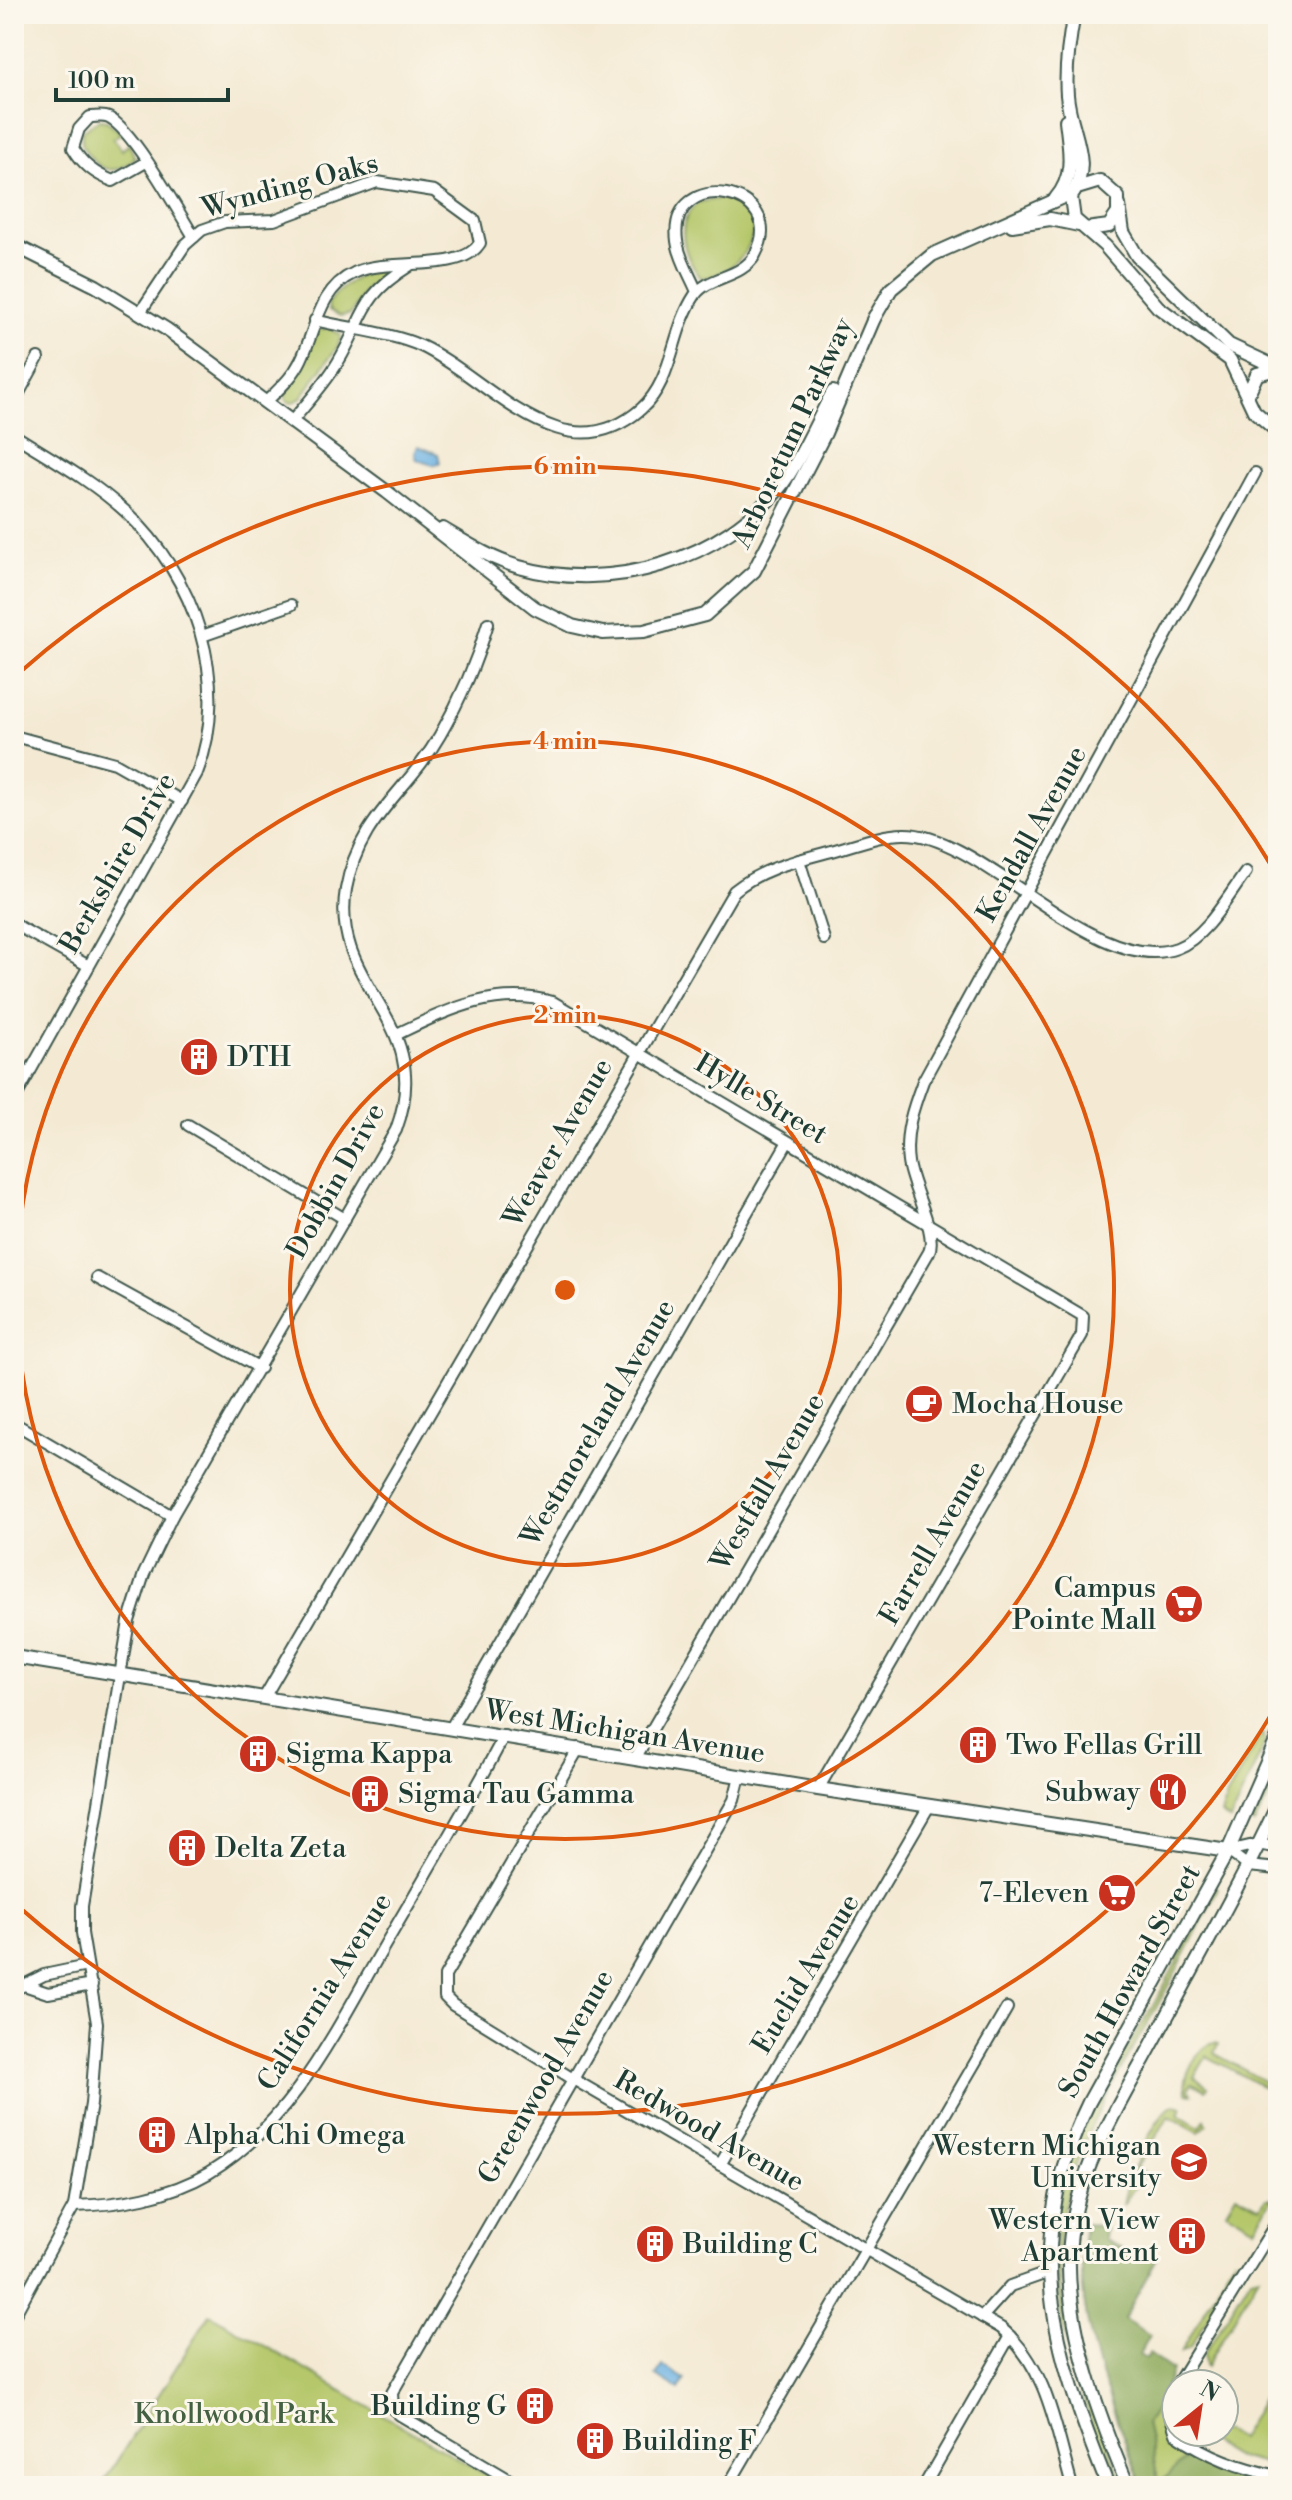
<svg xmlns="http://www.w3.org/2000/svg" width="1292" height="2500" font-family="'Libre Bodoni',serif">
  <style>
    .green { fill: #b5c76a; stroke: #6a824f; stroke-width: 2 }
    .forest { fill: #90ac5e; stroke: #587449; stroke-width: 2 }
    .water { fill: #6cb1e2; stroke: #46778b; stroke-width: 2 }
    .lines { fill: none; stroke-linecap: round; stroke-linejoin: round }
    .minor-casing { stroke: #3f574c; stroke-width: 14 }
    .tertiary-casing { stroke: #3f574c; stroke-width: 16 }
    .minor { stroke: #fff; stroke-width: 10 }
    .tertiary { stroke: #fff; stroke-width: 12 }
    .ring { fill: none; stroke: #de580e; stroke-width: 4 }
    .labels { text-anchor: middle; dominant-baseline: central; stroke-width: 6; stroke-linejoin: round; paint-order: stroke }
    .street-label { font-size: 28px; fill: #1f3d34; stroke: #fbf7ec }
    .poi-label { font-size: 28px; fill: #1f3d34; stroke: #fbf7ec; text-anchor: start }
    .park-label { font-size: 28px; fill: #446042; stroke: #fbf7ec }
    .centre { fill: #de580e; stroke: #fbf7ec; stroke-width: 4 }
    .ring-label { font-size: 24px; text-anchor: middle; font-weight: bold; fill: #de580e; stroke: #fbf7ec; stroke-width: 6; stroke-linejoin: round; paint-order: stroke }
  </style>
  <rect width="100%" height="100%" fill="#fbf7ec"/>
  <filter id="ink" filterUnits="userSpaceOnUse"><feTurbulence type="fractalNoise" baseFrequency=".0125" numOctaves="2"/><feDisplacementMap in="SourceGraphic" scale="16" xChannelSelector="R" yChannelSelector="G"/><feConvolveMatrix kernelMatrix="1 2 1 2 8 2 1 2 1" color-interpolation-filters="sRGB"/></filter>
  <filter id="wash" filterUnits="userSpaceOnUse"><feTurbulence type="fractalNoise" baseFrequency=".006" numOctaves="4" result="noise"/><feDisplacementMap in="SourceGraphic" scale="32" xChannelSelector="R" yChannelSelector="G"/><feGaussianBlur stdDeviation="1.8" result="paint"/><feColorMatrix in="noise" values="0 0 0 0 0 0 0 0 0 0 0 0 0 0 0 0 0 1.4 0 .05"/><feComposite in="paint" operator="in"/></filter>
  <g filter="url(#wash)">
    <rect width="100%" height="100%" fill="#f4ead4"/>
    <!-- green -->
    <g class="green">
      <path d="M99,120L107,121L121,133L113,139L122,150L129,144L135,158C113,179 96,169 82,145V131Z"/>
      <path d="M724,198C781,214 744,275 701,278C683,256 673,222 699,202Z"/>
      <path d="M393,267L365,290L351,314L340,316L329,310L328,303C347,279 364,272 393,267Z"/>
      <path d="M328,328L341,335L338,346L300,399L291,403L286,400L285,392L302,368L317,330Z"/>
      <path d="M1262,1732L1265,1743L1230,1821L1221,1815L1227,1796Z"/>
      <path d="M1278,1761V1781L1254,1824L1250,1823Z"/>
      <path d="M1214,1886L1218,1888C1197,1931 1175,1975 1151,2017C1099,2107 1041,2198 1064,2307C1078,2368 1102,2427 1123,2486H1116C1076,2390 1038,2283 1064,2179C1079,2118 1119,2064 1150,2011C1173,1971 1194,1928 1214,1886Z"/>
      <path d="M1214,2043L1218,2044L1214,2053L1278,2089V2095L1207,2056L1194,2077L1208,2087L1206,2090L1192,2083L1188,2089L1192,2094L1187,2093C1180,2079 1198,2046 1214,2043Z"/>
      <path d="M1174,2105L1182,2107L1179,2115L1200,2127L1205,2119L1207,2125L1199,2132L1169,2116L1136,2168L1144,2173L1123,2205C1125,2184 1154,2115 1174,2105Z"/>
      <path d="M1236,2194L1260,2207L1266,2198H1272L1255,2228L1226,2211Z"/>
      <path d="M1234,2259L1236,2272L1190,2348L1181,2352Z"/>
      <path d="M1259,2275L1206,2367H1205L1204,2354L1251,2277Z"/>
      <path d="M210,2314L505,2486H101Z"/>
      <path d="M1278,2372V2468L1234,2456L1194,2432L1224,2431L1239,2439Z"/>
      <path d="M1159,2404C1159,2427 1168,2444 1190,2454L1159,2485L1146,2423Z"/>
    </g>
    <!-- forest -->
    <path class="forest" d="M1085,2224L1105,2227L1104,2239L1143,2261L1149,2253L1157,2258L1124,2319L1150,2335L1139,2355L1146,2359L1149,2354L1172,2370L1159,2404L1146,2423L1159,2484L1190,2454L1227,2476L1276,2486H1142C1111,2401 1070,2317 1085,2224Z"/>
    <!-- water -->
    <g class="water">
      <path d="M418,446L438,454L440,463L433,465L417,460L415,453Z"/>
      <path d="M663,2366L685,2379L679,2390L656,2376Z"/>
    </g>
  </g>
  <g filter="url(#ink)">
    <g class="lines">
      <defs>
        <g id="minor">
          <path d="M146,162L113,181C95,174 83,165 73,148L79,129L90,117C96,117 103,115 109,118C133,130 178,211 194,237"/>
          <path d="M141,311L185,245L202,230L225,222L274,220L377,182L434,191L475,221L480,243C460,275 388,256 354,273C319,289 316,329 301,360C293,377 279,389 266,402"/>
          <path d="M315,320C349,329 389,332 421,346C488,377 562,478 641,409C674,380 671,331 695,295C708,276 742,278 755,255C792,187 667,165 677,241C679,258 691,277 697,292"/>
          <path d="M14,402L38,358"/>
          <path d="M292,421C308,402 325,384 338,362C365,317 359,297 409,266"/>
          <path d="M14,435C52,459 92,481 125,511C195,576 232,683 197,773L14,1100"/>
          <path d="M202,636L291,605"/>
          <path d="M14,736L115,763L182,801"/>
          <path d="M799,860L824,939"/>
          <path d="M14,924L87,965"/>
          <path d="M397,1034C448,1010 495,986 553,1002L1083,1316L1082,1335L818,1789"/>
          <path d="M188,1125L345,1219"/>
          <path d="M97,1278L260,1368"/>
          <path d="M14,1423L172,1516"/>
          <path d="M265,1696L734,891C761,869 794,861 828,852C852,846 880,834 904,834C982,833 1095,978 1177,948C1206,937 1228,896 1246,872"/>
          <path d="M451,1728L787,1143"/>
          <path d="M579,1748L445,1976V1997L453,2005L573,2079L1001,2328C1048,2367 1056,2431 1072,2486"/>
          <path d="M636,1757L929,1252C938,1232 911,1188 908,1162C904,1133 913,1108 923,1081L1255,473"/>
          <path d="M1228,1851L1248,1866L1278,1869"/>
          <path d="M1228,1851L1258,1844L1278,1848"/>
          <path d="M27,1986L48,1993L92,1985"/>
          <path d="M14,1990L44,1975L87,1966"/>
          <path d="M720,2165L929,1806"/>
          <path d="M74,2206C119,2205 170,2196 209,2173C295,2122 340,2021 389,1938C428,1871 468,1805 504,1736"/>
          <path d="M14,2316L74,2206L91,2104L97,2023L82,1933V1906L129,1621L144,1574L172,1516L396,1130C437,1019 329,989 346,889C359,817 407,793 440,735C460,700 477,661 488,623"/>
          <path d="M982,2317L1010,2286L1047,2273"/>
          <path d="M1177,2384L1278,2220"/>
          <path d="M1176,2386L1168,2408L1176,2434C1209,2457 1240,2468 1278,2476"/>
          <path d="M520,2486L400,2415L393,2409L392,2393L734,1800L740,1776"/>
          <path d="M728,2486L1007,2008"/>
          <path d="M924,2486L1010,2336"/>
        </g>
        <g id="tertiary">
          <path d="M1074,14C1069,40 1065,69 1067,95C1070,133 1094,161 1071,197L1074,219L1105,246L1158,307L1230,360L1254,411L1278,432"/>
          <path d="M1077,188L1100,181L1118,197V213L1109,226L1086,229"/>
          <path d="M1056,198C1076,175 1069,148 1066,120"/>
          <path d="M1119,205L1123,232L1137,256L1229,345L1278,368"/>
          <path d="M1012,225L1050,219L1079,225"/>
          <path d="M14,245L96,286L166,329L387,492L535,608L572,626L603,633L644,631L705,615L754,571L825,433L875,316"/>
          <path d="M873,320L891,289L932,255L1074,192"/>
          <path d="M1248,394L1257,374L1278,369"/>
          <path d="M443,529C468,544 491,559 519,567C612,594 723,560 783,483C803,456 817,421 833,392"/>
          <path d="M14,1657L818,1789L1228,1851"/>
          <path d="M1108,2486C1052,2346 1020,2245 1089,2102L1228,1851L1278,1737"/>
          <path d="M1128,2486C1100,2419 1067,2331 1069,2258C1071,2179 1115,2113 1151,2046C1194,1966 1240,1886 1278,1804"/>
        </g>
      </defs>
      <!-- minor casing -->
      <use href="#minor" class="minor-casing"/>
      <!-- tertiary casing -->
      <use href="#tertiary" class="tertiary-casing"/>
      <!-- minor -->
      <use href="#minor" class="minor"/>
      <!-- tertiary -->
      <use href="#tertiary" class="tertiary"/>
    </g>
  </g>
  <!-- distance rings -->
  <g class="ring">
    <circle cx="565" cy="1290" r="275"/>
    <circle cx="565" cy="1290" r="549"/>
    <path d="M1275 1708A824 824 0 0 1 19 1907M19 673A824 824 0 0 1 1275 872"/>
  </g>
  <!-- icons -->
  <defs>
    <symbol id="building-disc" viewBox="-11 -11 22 22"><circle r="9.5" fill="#c8321e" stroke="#fbf7ec"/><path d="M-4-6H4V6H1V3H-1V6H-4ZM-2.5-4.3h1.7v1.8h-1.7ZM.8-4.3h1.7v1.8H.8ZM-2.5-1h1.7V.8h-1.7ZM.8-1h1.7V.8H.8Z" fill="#fff"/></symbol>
    <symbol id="cafe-disc" viewBox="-11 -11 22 22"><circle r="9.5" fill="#c8321e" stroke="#fbf7ec"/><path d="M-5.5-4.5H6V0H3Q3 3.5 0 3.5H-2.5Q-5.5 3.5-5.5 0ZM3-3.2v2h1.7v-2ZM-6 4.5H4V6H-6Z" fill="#fff"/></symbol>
    <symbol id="supermarket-disc" viewBox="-11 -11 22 22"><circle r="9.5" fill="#c8321e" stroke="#fbf7ec"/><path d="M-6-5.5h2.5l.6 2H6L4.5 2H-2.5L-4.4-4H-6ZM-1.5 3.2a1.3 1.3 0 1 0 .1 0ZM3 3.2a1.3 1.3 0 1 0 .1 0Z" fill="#fff"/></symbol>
    <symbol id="restaurant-disc" viewBox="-11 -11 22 22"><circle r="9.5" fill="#c8321e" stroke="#fbf7ec"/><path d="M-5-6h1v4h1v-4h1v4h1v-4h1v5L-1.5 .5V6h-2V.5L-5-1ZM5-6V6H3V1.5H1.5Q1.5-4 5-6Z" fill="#fff"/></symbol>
    <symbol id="university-disc" viewBox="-11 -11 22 22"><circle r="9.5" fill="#c8321e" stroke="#fbf7ec"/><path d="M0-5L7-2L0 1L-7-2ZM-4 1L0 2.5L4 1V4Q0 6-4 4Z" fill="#fff"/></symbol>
  </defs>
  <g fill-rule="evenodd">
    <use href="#building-disc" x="177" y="1035" width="44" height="44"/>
    <use href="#cafe-disc" x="902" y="1382" width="44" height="44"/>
    <use href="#supermarket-disc" x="1162" y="1582" width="44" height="44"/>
    <use href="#building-disc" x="956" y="1723" width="44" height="44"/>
    <use href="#building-disc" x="236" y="1732" width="44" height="44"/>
    <use href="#restaurant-disc" x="1146" y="1770" width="44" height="44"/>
    <use href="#building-disc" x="348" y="1772" width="44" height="44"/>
    <use href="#building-disc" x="165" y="1826" width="44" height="44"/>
    <use href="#supermarket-disc" x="1095" y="1871" width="44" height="44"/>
    <use href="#building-disc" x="135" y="2113" width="44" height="44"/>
    <use href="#university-disc" x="1167" y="2140" width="44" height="44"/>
    <use href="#building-disc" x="1165" y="2214" width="44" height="44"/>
    <use href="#building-disc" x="633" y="2222" width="44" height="44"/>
    <use href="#building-disc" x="513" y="2384" width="44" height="44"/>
    <use href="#building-disc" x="573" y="2419" width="44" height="44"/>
  </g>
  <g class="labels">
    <!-- street labels -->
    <g class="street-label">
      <text transform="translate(290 186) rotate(-15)">Wynding Oaks</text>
      <text transform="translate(793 433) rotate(-65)">Arboretum Parkway</text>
      <text transform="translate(1032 834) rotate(-61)">Kendall Avenue</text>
      <text transform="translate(118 863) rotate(-60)">Berkshire Drive</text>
      <text transform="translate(761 1099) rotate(31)">Hylle Street</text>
      <text transform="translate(558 1143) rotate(-60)">Weaver Avenue</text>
      <text transform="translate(336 1181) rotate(-61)">Dobbin Drive</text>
      <text transform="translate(598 1423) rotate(-60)">Westmoreland Avenue</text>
      <text transform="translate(768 1482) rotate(-60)">Westfall Avenue</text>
      <text transform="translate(933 1543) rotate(-60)">Farrell Avenue</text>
      <text transform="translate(625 1732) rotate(9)">West Michigan Avenue</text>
      <text transform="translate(806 1974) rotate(-59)">Euclid Avenue</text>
      <text transform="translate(1130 1981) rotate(-61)">South Howard Street</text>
      <text transform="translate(325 1992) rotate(-58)">California Avenue</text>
      <text transform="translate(546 2077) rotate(-60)">Greenwood Avenue</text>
      <text transform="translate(709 2131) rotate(30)">Redwood Avenue</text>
    </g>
    <!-- poi labels -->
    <g class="poi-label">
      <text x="227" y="1057">DTH</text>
      <text x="952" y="1404">Mocha House</text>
      <text x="1156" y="1588" text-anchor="end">Campus<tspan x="1156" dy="32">Pointe Mall</tspan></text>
      <text x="1006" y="1745">Two Fellas Grill</text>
      <text x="286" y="1754">Sigma Kappa</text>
      <text x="1140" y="1792" text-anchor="end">Subway</text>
      <text x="398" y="1794">Sigma Tau Gamma</text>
      <text x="215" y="1848">Delta Zeta</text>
      <text x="1089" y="1893" text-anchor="end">7-Eleven</text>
      <text x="185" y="2135">Alpha Chi Omega</text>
      <text x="1161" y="2146" text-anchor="end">Western Michigan<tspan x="1161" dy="32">University</tspan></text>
      <text x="1159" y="2220" text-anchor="end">Western View<tspan x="1159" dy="32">Apartment</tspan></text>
      <text x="683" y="2244">Building C</text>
      <text x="507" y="2406" text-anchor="end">Building G</text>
      <text x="623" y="2441">Building F</text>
    </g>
    <!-- park labels -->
    <g class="park-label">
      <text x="234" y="2414">Knollwood Park</text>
    </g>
  </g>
  <circle cx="565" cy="1290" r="12" class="centre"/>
  <g class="ring-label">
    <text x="565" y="474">6 min</text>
    <text x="565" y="749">4 min</text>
    <text x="565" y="1023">2 min</text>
  </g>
  <!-- margin -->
  <rect width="1292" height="2500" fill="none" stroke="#fbf7ec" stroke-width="48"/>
  <!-- north arrow -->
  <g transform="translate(1200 2408) rotate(30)"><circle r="38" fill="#fbf7ec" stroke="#a3ada2" stroke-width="2"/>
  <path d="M0-6L14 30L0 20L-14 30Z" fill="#c8321e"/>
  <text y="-12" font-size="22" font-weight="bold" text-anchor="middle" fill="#1f3d34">N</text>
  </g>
  <!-- scale -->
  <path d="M56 88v12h172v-12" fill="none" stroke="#1f3d34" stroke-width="4"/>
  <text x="68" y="88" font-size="24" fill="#1f3d34" stroke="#fbf7ec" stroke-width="6" paint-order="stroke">100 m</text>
</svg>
